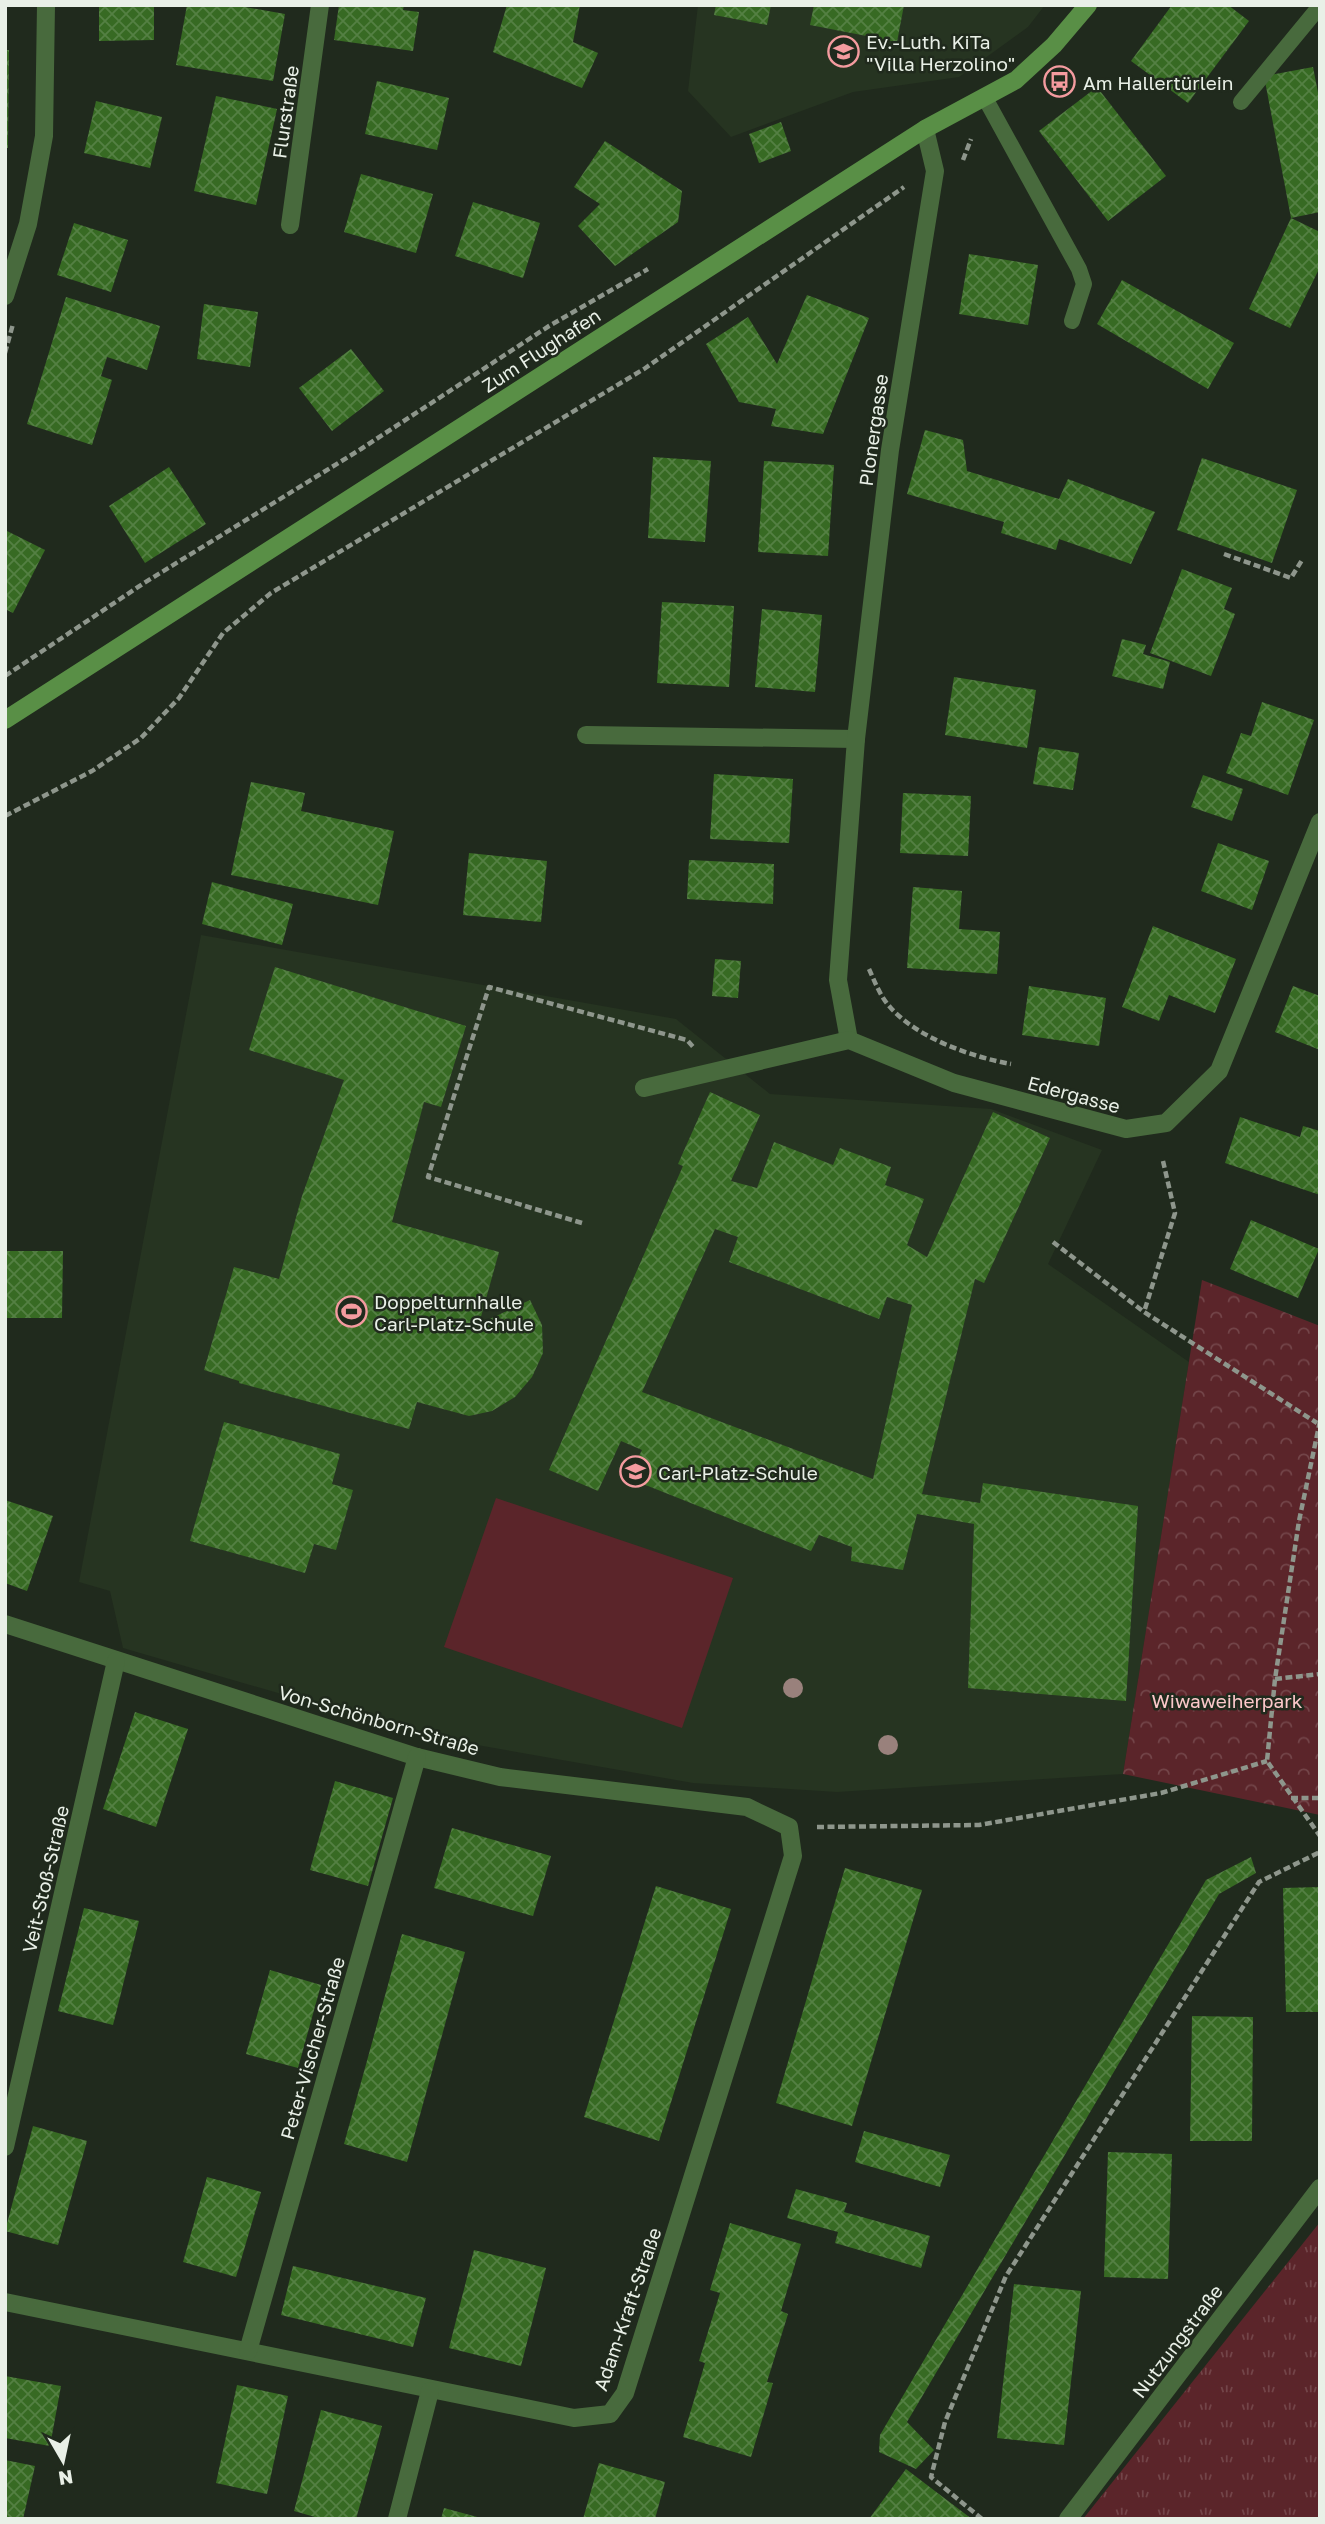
<svg xmlns="http://www.w3.org/2000/svg" width="1325" height="2524" font-family="'Golos Text',sans-serif">
  <style>
    .built { fill: #263421 }
    .grass { fill: url(#grass-tufts) }
    .park { fill: url(#park-crowns) }
    .pitch { fill: #5b252a }
    .building { fill: url(#building-cross-hatch); fill-rule: evenodd }
    .lines { fill: none; stroke-linecap: round; stroke-linejoin: round }
    .path { stroke: #8e968c; stroke-width: 4.5; stroke-dasharray: 7 3.5; stroke-linecap: butt }
    .lane { stroke: #486a3d; stroke-width: 16 }
    .street { stroke: #486a3d; stroke-width: 18 }
    .secondary { stroke: #598f46; stroke-width: 18 }
    .tree { fill: #99817c }
    .labels { text-anchor: middle; dominant-baseline: central; stroke-width: 5; stroke-linejoin: round; paint-order: stroke }
    .poi-label { font-size: 19px; fill: #e9f0e7; stroke: #202a1d; text-anchor: start }
    .street-label { font-size: 19px; fill: #e9f0e7; stroke: #202a1d }
    .park-label { font-size: 19px; fill: #fcc8ca; stroke: #202a1d }
  </style>
  <defs>
    <pattern id="grass-tufts" width="24" height="20" patternUnits="userSpaceOnUse" patternTransform="scale(1.75)"><rect width="24" height="20" fill="#5b252a"/><path d="M3 7l-1-3M5 7V3M7 7l1-3M15 17l-1-3M17 17v-4M19 17l1-3" fill="none" stroke="#734549"/></pattern>
    <pattern id="park-crowns" width="20" height="18" patternUnits="userSpaceOnUse" patternTransform="scale(1.75)"><rect width="20" height="18" fill="#5b252a"/><path d="M2 6a3 3 0 1 1 6 0M12 15a3 3 0 1 1 6 0" fill="none" stroke="#734549"/></pattern>
    <pattern id="building-cross-hatch" width="8" height="8" patternUnits="userSpaceOnUse" patternTransform="scale(1.75)"><rect width="8" height="8" fill="#376a23"/><path d="M0 0l8 8M0 8l8-8" fill="none" stroke="#548043"/></pattern>
  </defs>
  <rect width="100%" height="100%" fill="#202a1d"/>
  <!-- built -->
  <g class="built">
    <path d="M698,5H1045L1028,27L959,77L853,92L731,137L688,91Z"/>
    <path d="M201,935L676,1019L770,1094L991,1109L1102,1150L1048,1264L1189,1362L1123,1774L837,1792L693,1783L426,1736L123,1648L110,1591L79,1582Z"/>
  </g>
  <!-- grass -->
  <path class="grass" d="M1320,2222V2519H1083Z"/>
  <!-- park -->
  <path class="park" d="M1202,1280L1320,1326V1815L1123,1774Z"/>
  <!-- pitch -->
  <path class="pitch" d="M496,1498L733,1578L682,1728L444,1647Z"/>
  <!-- building -->
  <g class="building">
    <path d="M99,5H154V40L99,41Z"/>
    <path d="M187,5H234L285,14L273,81L176,65Z"/>
    <path d="M339,5H404L403,10L419,12L413,51L334,40Z"/>
    <path d="M507,5H580L573,42L598,53L582,88L493,52Z"/>
    <path d="M716,5H771L767,25L714,15Z"/>
    <path d="M814,5H904L897,42L810,25Z"/>
    <path d="M1172,5H1228L1249,21L1188,103L1131,61Z"/>
    <path d="M5,50H9L8,148H5Z"/>
    <path d="M1313,67L1320,103V212L1291,218L1264,76Z"/>
    <path d="M377,81L449,98L437,150L365,134Z"/>
    <path d="M1097,87L1166,176L1108,221L1039,131Z"/>
    <path d="M216,96L277,109L256,205L194,191Z"/>
    <path d="M96,101L162,117L150,168L84,153Z"/>
    <path d="M781,122L791,151L759,163L749,134Z"/>
    <path d="M605,141L682,191L678,222L615,266L578,226L600,204L574,187Z"/>
    <path d="M361,174L433,194L416,253L344,232Z"/>
    <path d="M473,202L540,223L523,278L455,256Z"/>
    <path d="M1291,218L1320,232V267L1290,328L1249,309Z"/>
    <path d="M74,223L128,240L111,292L57,275Z"/>
    <path d="M969,254L1038,265L1028,325L959,314Z"/>
    <path d="M1122,280L1234,343L1208,389L1097,324Z"/>
    <path d="M807,295L869,318L823,434L771,426L776,409L739,402L706,344L748,317L777,364Z"/>
    <path d="M66,297L160,326L147,370L107,357L101,376L112,380L92,445L27,424Z"/>
    <path d="M204,304L258,312L250,367L197,359Z"/>
    <path d="M351,349L384,391L332,431L299,388Z"/>
    <path d="M925,430L963,440L967,471L1059,499L1068,479L1155,512L1131,564L1059,539L1056,550L1001,533L1004,522L907,494Z"/>
    <path d="M653,457L711,461L705,542L648,538Z"/>
    <path d="M1202,458L1297,490L1272,563L1177,530Z"/>
    <path d="M764,461L834,465L828,556L758,552Z"/>
    <path d="M169,467L206,524L145,563L109,506Z"/>
    <path d="M5,530L45,550L13,613L5,609Z"/>
    <path d="M1182,569L1232,588L1224,609L1235,614L1211,676L1150,653Z"/>
    <path d="M662,602L734,606L729,687L657,683Z"/>
    <path d="M762,609L822,615L815,692L755,687Z"/>
    <path d="M1122,639L1146,645L1143,654L1170,662L1163,689L1112,676Z"/>
    <path d="M954,677L1036,690L1027,748L945,735Z"/>
    <path d="M1262,702L1314,720L1288,795L1226,773L1241,733L1251,736Z"/>
    <path d="M1039,747L1079,753L1073,790L1033,784Z"/>
    <path d="M714,774L793,779L789,843L710,839Z"/>
    <path d="M1203,775L1243,789L1232,821L1191,807Z"/>
    <path d="M251,782L305,793L301,811L394,831L378,905L231,875Z"/>
    <path d="M903,793L971,796L968,856L900,853Z"/>
    <path d="M1218,843L1269,861L1252,910L1201,891Z"/>
    <path d="M469,853L547,861L541,922L463,915Z"/>
    <path d="M689,860L774,864L773,904L687,899Z"/>
    <path d="M212,882L293,904L282,945L202,924Z"/>
    <path d="M913,887L962,891L959,929L1000,932L997,974L907,968Z"/>
    <path d="M1153,926L1236,959L1215,1013L1169,995L1159,1021L1122,1007Z"/>
    <path d="M715,959L741,961L738,998L712,996Z"/>
    <path d="M275,967L466,1026L441,1107L424,1102L392,1222L499,1252L479,1324L530,1300L542,1325L543,1353L532,1377L515,1397L492,1411L469,1416L417,1402L409,1429L239,1383V1381L204,1370L234,1267L279,1279L302,1196L344,1080L249,1050Z"/>
    <path d="M1029,986L1106,998L1099,1046L1022,1035Z"/>
    <path d="M1293,986L1320,996V1050L1275,1032Z"/>
    <path d="M710,1092L760,1115L731,1181L757,1188L774,1142L833,1165L840,1148L891,1167L885,1185L924,1199L907,1245L927,1257L993,1112L1050,1138L984,1283L975,1279L922,1494L980,1503L983,1483L1138,1506L1126,1701L968,1688L974,1524L917,1514L903,1570L851,1561L852,1547L819,1535L811,1551L628,1478L642,1450L621,1441L598,1491L549,1470L683,1166L678,1164ZM715,1229L738,1237L729,1262L879,1319L887,1297L912,1305L873,1479L642,1392Z"/>
    <path d="M1240,1117L1300,1137L1303,1126L1320,1131V1195L1225,1163Z"/>
    <path d="M1251,1220L1319,1249L1298,1298L1230,1269Z"/>
    <path d="M5,1251H63L62,1318H5Z"/>
    <path d="M224,1422L340,1454L332,1484L353,1490L336,1550L314,1544L305,1573L190,1541Z"/>
    <path d="M5,1500L53,1516L27,1591L5,1583Z"/>
    <path d="M135,1712L188,1729L156,1827L103,1809Z"/>
    <path d="M335,1781L393,1798L368,1886L310,1870Z"/>
    <path d="M452,1828L551,1856L533,1916L434,1888Z"/>
    <path d="M1251,1857L1256,1873L1219,1894L907,2422L934,2450L916,2469L879,2452L880,2435L1206,1880Z"/>
    <path d="M845,1868L922,1890L852,2126L776,2103Z"/>
    <path d="M656,1886L731,1909L659,2141L584,2117Z"/>
    <path d="M1320,1887V2012H1286L1283,1888Z"/>
    <path d="M84,1908L139,1921L113,2025L58,2011Z"/>
    <path d="M402,1934L465,1952L407,2162L344,2144Z"/>
    <path d="M270,1970L321,1985L298,2068L246,2054Z"/>
    <path d="M1192,2016L1253,2017L1252,2141H1190Z"/>
    <path d="M33,2126L87,2141L58,2245L5,2231Z"/>
    <path d="M864,2131L950,2155L940,2187L855,2162Z"/>
    <path d="M1108,2152L1172,2154L1168,2279L1104,2277Z"/>
    <path d="M207,2177L261,2192L236,2277L183,2262Z"/>
    <path d="M796,2189L847,2203L844,2212L930,2236L921,2268L835,2243L838,2232L787,2218Z"/>
    <path d="M730,2223L801,2244L781,2311L788,2314L767,2382L773,2383L751,2457L683,2437L705,2363L699,2361L720,2293L710,2290Z"/>
    <path d="M474,2250L546,2268L521,2366L449,2348Z"/>
    <path d="M293,2266L426,2298L413,2347L281,2315Z"/>
    <path d="M1014,2284L1081,2291L1064,2445L997,2438Z"/>
    <path d="M5,2376L61,2386L50,2446L5,2438Z"/>
    <path d="M237,2385L288,2396L267,2494L216,2483Z"/>
    <path d="M321,2410L382,2426L356,2519H322L294,2511Z"/>
    <path d="M5,2460L35,2466L23,2519H5Z"/>
    <path d="M599,2463L665,2482L655,2519H583Z"/>
    <path d="M906,2469L956,2507L972,2519H869Z"/>
    <path d="M444,2508L481,2518V2519H441Z"/>
  </g>
  <g class="lines">
    <!-- path -->
    <g class="path">
      <path d="M963,160L971,139"/>
      <path d="M5,353L13,324"/>
      <path d="M1224,554L1291,578L1302,560"/>
      <path d="M5,676L144,583L361,449L549,326L648,269"/>
      <path d="M5,816L92,771L141,738L179,698L223,633L271,593L644,369L904,187"/>
      <path d="M869,969C875,982 880,996 890,1007C917,1038 972,1057 1011,1064"/>
      <path d="M1163,1161L1175,1213L1144,1312L1317,1423"/>
      <path d="M582,1223L428,1177L489,987L687,1040L694,1048"/>
      <path d="M1053,1242L1144,1312"/>
      <path d="M1320,1421L1299,1521L1275,1679L1267,1761L1320,1836"/>
      <path d="M1275,1679L1320,1674"/>
      <path d="M1291,1798H1320"/>
      <path d="M817,1827L979,1825L1161,1793L1267,1761"/>
      <path d="M982,2519L931,2477L945,2422L1006,2276L1259,1882L1320,1852"/>
    </g>
    <!-- lane -->
    <g class="lane">
      <path d="M985,98L1079,269L1084,284L1072,321"/>
      <path d="M1241,102L1320,6"/>
    </g>
    <!-- street -->
    <g class="street">
      <path d="M290,225L320,5"/>
      <path d="M5,296L28,224L44,136L46,5"/>
      <path d="M586,735L856,739"/>
      <path d="M849,1040L838,980L856,739L890,450L935,171L925,129"/>
      <path d="M644,1088L849,1040L954,1083L1126,1129L1166,1123L1219,1071L1320,822"/>
      <path d="M5,1624L417,1757L500,1777L747,1807L789,1827L793,1856L625,2393L610,2414L574,2418L5,2302"/>
      <path d="M5,2147L116,1661"/>
      <path d="M248,2351L417,1757"/>
      <path d="M397,2519L430,2391"/>
      <path d="M1068,2519L1320,2188"/>
    </g>
    <!-- secondary -->
    <path class="secondary" d="M5,720L925,129L1016,80L1054,45L1088,5"/>
  </g>
  <!-- trees -->
  <g class="tree">
    <circle cx="793" cy="1688" r="10"/>
    <circle cx="888" cy="1745" r="10"/>
  </g>
  <!-- icons -->
  <defs>
    <symbol id="school-ring" viewBox="-11 -11 22 22"><circle r="9.5" fill="#202a1d" stroke="#f49b9f" stroke-width="1.5"/><path d="M0-5L7-2L0 1L-7-2ZM-4 1L0 2.5L4 1V4Q0 6-4 4Z" fill="#f49b9f"/></symbol>
    <symbol id="bus-ring" viewBox="-11 -11 22 22"><circle r="9.5" fill="#202a1d" stroke="#f49b9f" stroke-width="1.5"/><path d="M-5-6H5V4H4V6H2V4H-2V6H-4V4H-5ZM-3.5-4V0h7V-4ZM-3.5 1.2v1.5H-2V1.2ZM2 1.2v1.5H3.5V1.2Z" fill="#f49b9f"/></symbol>
    <symbol id="stadium-ring" viewBox="-11 -11 22 22"><circle r="9.5" fill="#202a1d" stroke="#f49b9f" stroke-width="1.5"/><path d="M0-5a6.5 5 0 1 0 0 10a6.5 5 0 1 0 0-10ZM-3.5-1.8h7v3.6h-7Z" fill="#f49b9f"/></symbol>
  </defs>
  <g fill-rule="evenodd">
    <use href="#school-ring" x="826" y="34" width="35" height="35"/>
    <use href="#bus-ring" x="1042" y="64" width="35" height="35"/>
    <use href="#stadium-ring" x="334" y="1294" width="35" height="35"/>
    <use href="#school-ring" x="618" y="1454" width="35" height="35"/>
  </g>
  <g class="labels">
    <!-- poi labels -->
    <g class="poi-label">
      <text x="866" y="41">Ev.-Luth. KiTa<tspan x="866" dy="22">"Villa Herzolino"</tspan></text>
      <text x="1083" y="82">Am Hallertürlein</text>
      <text x="374" y="1301">Doppelturnhalle<tspan x="374" dy="22">Carl-Platz-Schule</tspan></text>
      <text x="658" y="1472">Carl-Platz-Schule</text>
    </g>
    <!-- street labels -->
    <g class="street-label">
      <text transform="translate(285 112) rotate(-82)">Flurstraße</text>
      <text transform="translate(541 350) rotate(-33)">Zum Flughafen</text>
      <text transform="translate(873 430) rotate(-82)">Plonergasse</text>
      <text transform="translate(1074 1094) rotate(15)">Edergasse</text>
      <text transform="translate(379 1720) rotate(16)">Von-Schönborn-Straße</text>
      <text transform="translate(45 1879) rotate(-77)">Veit-Stoß-Straße</text>
      <text transform="translate(312 2048) rotate(-74)">Peter-Vischer-Straße</text>
      <text transform="translate(627 2309) rotate(-71)">Adam-Kraft-Straße</text>
      <text transform="translate(1177 2341) rotate(-53)">Nutzungstraße</text>
    </g>
    <!-- park labels -->
    <g class="park-label">
      <text x="1227" y="1700">Wiwaweiherpark</text>
    </g>
  </g>
  <!-- border -->
  <rect width="1325" height="2524" fill="none" stroke="#e9f0e7" stroke-width="14"/>
  <!-- north arrow -->
  <g transform="translate(63 2461) rotate(171)" stroke="#202a1d" stroke-width="5" paint-order="stroke">
  <path d="M0-5L12 26L0 18L-12 26Z" fill="#e9f0e7"/>
  <text y="-10" font-size="19" font-weight="bold" text-anchor="middle" fill="#e9f0e7">N</text>
  </g>
</svg>
